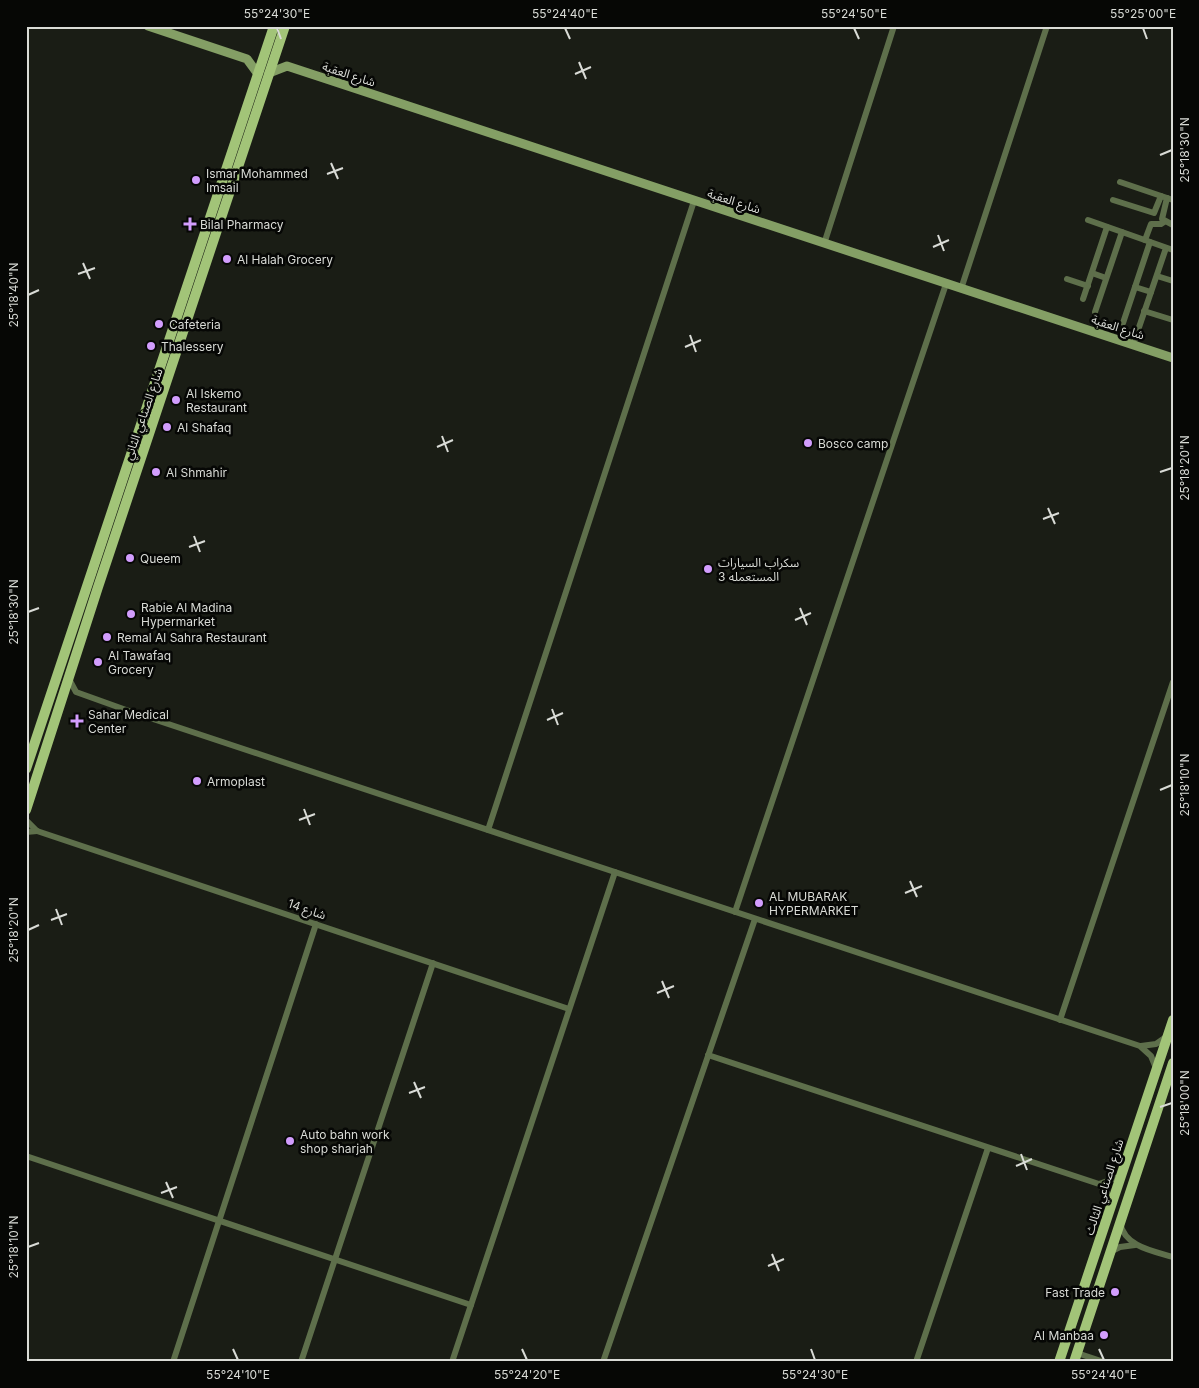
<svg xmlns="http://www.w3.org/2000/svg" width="1199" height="1388" font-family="Inter,'Noto Sans Arabic',sans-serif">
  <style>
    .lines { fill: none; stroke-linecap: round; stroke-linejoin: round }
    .street { stroke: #5e6f4b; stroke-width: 6 }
    .secondary { stroke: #849f65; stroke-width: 9 }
    .primary { stroke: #a2c478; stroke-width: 10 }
    .ticks { fill: none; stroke: #d9dbd6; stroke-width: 2 }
    .poi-dot { fill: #d29dfd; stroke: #060705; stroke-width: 2 }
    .labels { text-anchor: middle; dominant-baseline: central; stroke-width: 5; stroke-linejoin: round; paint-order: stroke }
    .street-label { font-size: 12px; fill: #d9dbd6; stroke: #060705 }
    .poi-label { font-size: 12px; fill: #d9dbd6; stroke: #060705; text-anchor: start }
    .neatline { fill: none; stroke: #d9dbd6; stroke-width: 2 }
    .ticks-label { font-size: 12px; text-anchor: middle; fill: #d9dbd6 }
  </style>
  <rect width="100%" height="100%" fill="#1a1d15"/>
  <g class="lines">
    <!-- street -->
    <g class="street">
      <path d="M1120,182L1173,200"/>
      <path d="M1167,198L1162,219L1173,225"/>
      <path d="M1113,200L1154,213L1161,196"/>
      <path d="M1088,220L1173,250"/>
      <path d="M1145,240L1151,224H1161L1164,222"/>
      <path d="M824,244L894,26"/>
      <path d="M1092,273L1106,278"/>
      <path d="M1157,276L1173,281"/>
      <path d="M1067,279L1088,286"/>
      <path d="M1135,287L1151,292"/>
      <path d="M961,289L1047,26"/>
      <path d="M1083,299L1107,227"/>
      <path d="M1144,311L1173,320"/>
      <path d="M1095,312L1122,232"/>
      <path d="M1123,323L1150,242"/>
      <path d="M1133,345L1166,248"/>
      <path d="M69,679L76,692L129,711L1140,1046L1151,1056L1156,1068"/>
      <path d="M26,820L37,831L569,1009"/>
      <path d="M488,830L694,201"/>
      <path d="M26,832L37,831"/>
      <path d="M735,912L946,284"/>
      <path d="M1060,1020L1173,682"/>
      <path d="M1141,1046L1156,1044L1166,1037"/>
      <path d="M708,1055L1099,1184L1107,1193L1111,1204"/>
      <path d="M26,1156L471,1305"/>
      <path d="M1099,1184L1121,1176"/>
      <path d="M1120,1223C1125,1247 1153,1251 1173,1257"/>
      <path d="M1110,1252L1120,1247L1135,1245"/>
      <path d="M1077,1353L1104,1362"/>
      <path d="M173,1362L316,924"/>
      <path d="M301,1362L433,963"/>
      <path d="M452,1362L615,872"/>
      <path d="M603,1362L755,919"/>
      <path d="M916,1362L988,1148"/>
    </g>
    <!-- secondary -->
    <g class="secondary">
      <path d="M148,26L247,59L258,74"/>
      <path d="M269,73L287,66L1173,358"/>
    </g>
    <!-- primary -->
    <g class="primary">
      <path d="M26,769L274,26"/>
      <path d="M26,810L98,587L285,26"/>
      <path d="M1059,1362L1173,1020"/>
      <path d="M1074,1362L1173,1063"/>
    </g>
  </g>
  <!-- ticks -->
  <path class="ticks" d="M277,28L281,39M565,28L570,39M854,28L859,39M1143,28L1147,39M579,62L586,79M575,74L591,67M1160,155L1172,150M331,163L338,179M327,174L343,168M938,235L944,251M933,247L949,240M83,263L90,279M78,274L95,268M28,295L39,290M690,335L696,352M685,347L701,340M442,436L448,452M437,447L453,440M1160,472L1172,468M1048,508L1055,524M1043,519L1059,513M194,536L200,552M189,547L205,541M800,608L807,625M28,612L39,608M795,620L811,613M552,709L558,725M547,720L563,713M1160,790L1172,785M304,809L310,825M299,820L315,814M910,881L917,897M905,893L922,886M56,909L62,925M51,920L67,914M28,930L39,925M662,981L669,998M657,993L674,986M414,1082L421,1098M409,1093L425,1087M1160,1107L1172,1103M1021,1154L1027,1170M1016,1166L1032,1159M166,1182L173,1198M161,1193L177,1187M28,1247L39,1243M772,1254L779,1271M768,1266L784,1259M233,1349L238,1360M522,1349L527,1360M811,1349L815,1360M1099,1349L1104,1360"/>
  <!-- markers -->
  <g class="poi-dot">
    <circle cx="196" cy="180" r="5"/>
    <path d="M187.5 216.5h5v5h5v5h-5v5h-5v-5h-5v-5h5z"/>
    <circle cx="227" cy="259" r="5"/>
    <circle cx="159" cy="324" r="5"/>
    <circle cx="151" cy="346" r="5"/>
    <circle cx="176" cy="400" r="5"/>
    <circle cx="167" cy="427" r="5"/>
    <circle cx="808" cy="443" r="5"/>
    <circle cx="156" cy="472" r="5"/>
    <circle cx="130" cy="558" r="5"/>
    <circle cx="708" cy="569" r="5"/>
    <circle cx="131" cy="614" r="5"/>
    <circle cx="107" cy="637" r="5"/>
    <circle cx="98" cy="662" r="5"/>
    <path d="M74.5 713.5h5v5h5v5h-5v5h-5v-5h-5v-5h5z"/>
    <circle cx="197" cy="781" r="5"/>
    <circle cx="759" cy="903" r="5"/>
    <circle cx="290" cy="1141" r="5"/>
    <circle cx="1115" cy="1292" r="5"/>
    <circle cx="1104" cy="1335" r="5"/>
  </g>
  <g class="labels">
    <!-- street labels -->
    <g class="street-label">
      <text transform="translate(349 74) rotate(18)">شارع العقبة</text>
      <text transform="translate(734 201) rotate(18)">شارع العقبة</text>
      <text transform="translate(1118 327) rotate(18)">شارع العقبة</text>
      <text transform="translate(143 414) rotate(-71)">شارع الصناعي الثاني</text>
      <text transform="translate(307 909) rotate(19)">شارع 14</text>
      <text transform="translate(1104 1187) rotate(-72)">شارع الصناعي الثالث</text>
    </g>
    <!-- poi labels -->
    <g class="poi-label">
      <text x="206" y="173">Ismar Mohammed<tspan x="206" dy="14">Imsail</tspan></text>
      <text x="200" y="224">Bilal Pharmacy</text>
      <text x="237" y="259">Al Halah Grocery</text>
      <text x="169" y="324">Cafeteria</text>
      <text x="161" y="346">Thalessery</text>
      <text x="186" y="393">Al Iskemo<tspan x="186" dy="14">Restaurant</tspan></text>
      <text x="177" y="427">Al Shafaq</text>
      <text x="818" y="443">Bosco camp</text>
      <text x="166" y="472">Al Shmahir</text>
      <text x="140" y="558">Queem</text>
      <text x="718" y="562">سكراب السيارات<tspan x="718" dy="14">المستعمله 3</tspan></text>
      <text x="141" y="607">Rabie Al Madina<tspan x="141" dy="14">Hypermarket</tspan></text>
      <text x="117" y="637">Remal Al Sahra Restaurant</text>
      <text x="108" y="655">Al Tawafaq<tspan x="108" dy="14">Grocery</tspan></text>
      <text x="88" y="714">Sahar Medical<tspan x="88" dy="14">Center</tspan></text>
      <text x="207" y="781">Armoplast</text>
      <text x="769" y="896">AL MUBARAK<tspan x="769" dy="14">HYPERMARKET</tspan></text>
      <text x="300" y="1134">Auto bahn work<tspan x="300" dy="14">shop sharjah</tspan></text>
      <text x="1105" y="1292" text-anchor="end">Fast Trade</text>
      <text x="1094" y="1335" text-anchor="end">Al Manbaa</text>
    </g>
  </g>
  <!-- border -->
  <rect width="1199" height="1388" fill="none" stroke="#060705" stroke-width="55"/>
  <rect x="28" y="28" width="1144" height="1332" class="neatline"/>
  <g class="ticks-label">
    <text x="277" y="18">55°24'30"E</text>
    <text x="565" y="18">55°24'40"E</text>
    <text x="854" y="18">55°24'50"E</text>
    <text x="1143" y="18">55°25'00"E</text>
    <text transform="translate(1185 150) rotate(-90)" y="4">25°18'30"N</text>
    <text transform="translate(14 295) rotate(-90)" y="4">25°18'40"N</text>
    <text transform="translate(1185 468) rotate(-90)" y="4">25°18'20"N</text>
    <text transform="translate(14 612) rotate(-90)" y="4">25°18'30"N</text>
    <text transform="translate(1185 785) rotate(-90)" y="4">25°18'10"N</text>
    <text transform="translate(14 930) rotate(-90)" y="4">25°18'20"N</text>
    <text transform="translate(1185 1103) rotate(-90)" y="4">25°18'00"N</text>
    <text transform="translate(14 1247) rotate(-90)" y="4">25°18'10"N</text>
    <text x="238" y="1379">55°24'10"E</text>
    <text x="527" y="1379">55°24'20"E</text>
    <text x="815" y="1379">55°24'30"E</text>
    <text x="1104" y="1379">55°24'40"E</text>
  </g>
</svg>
